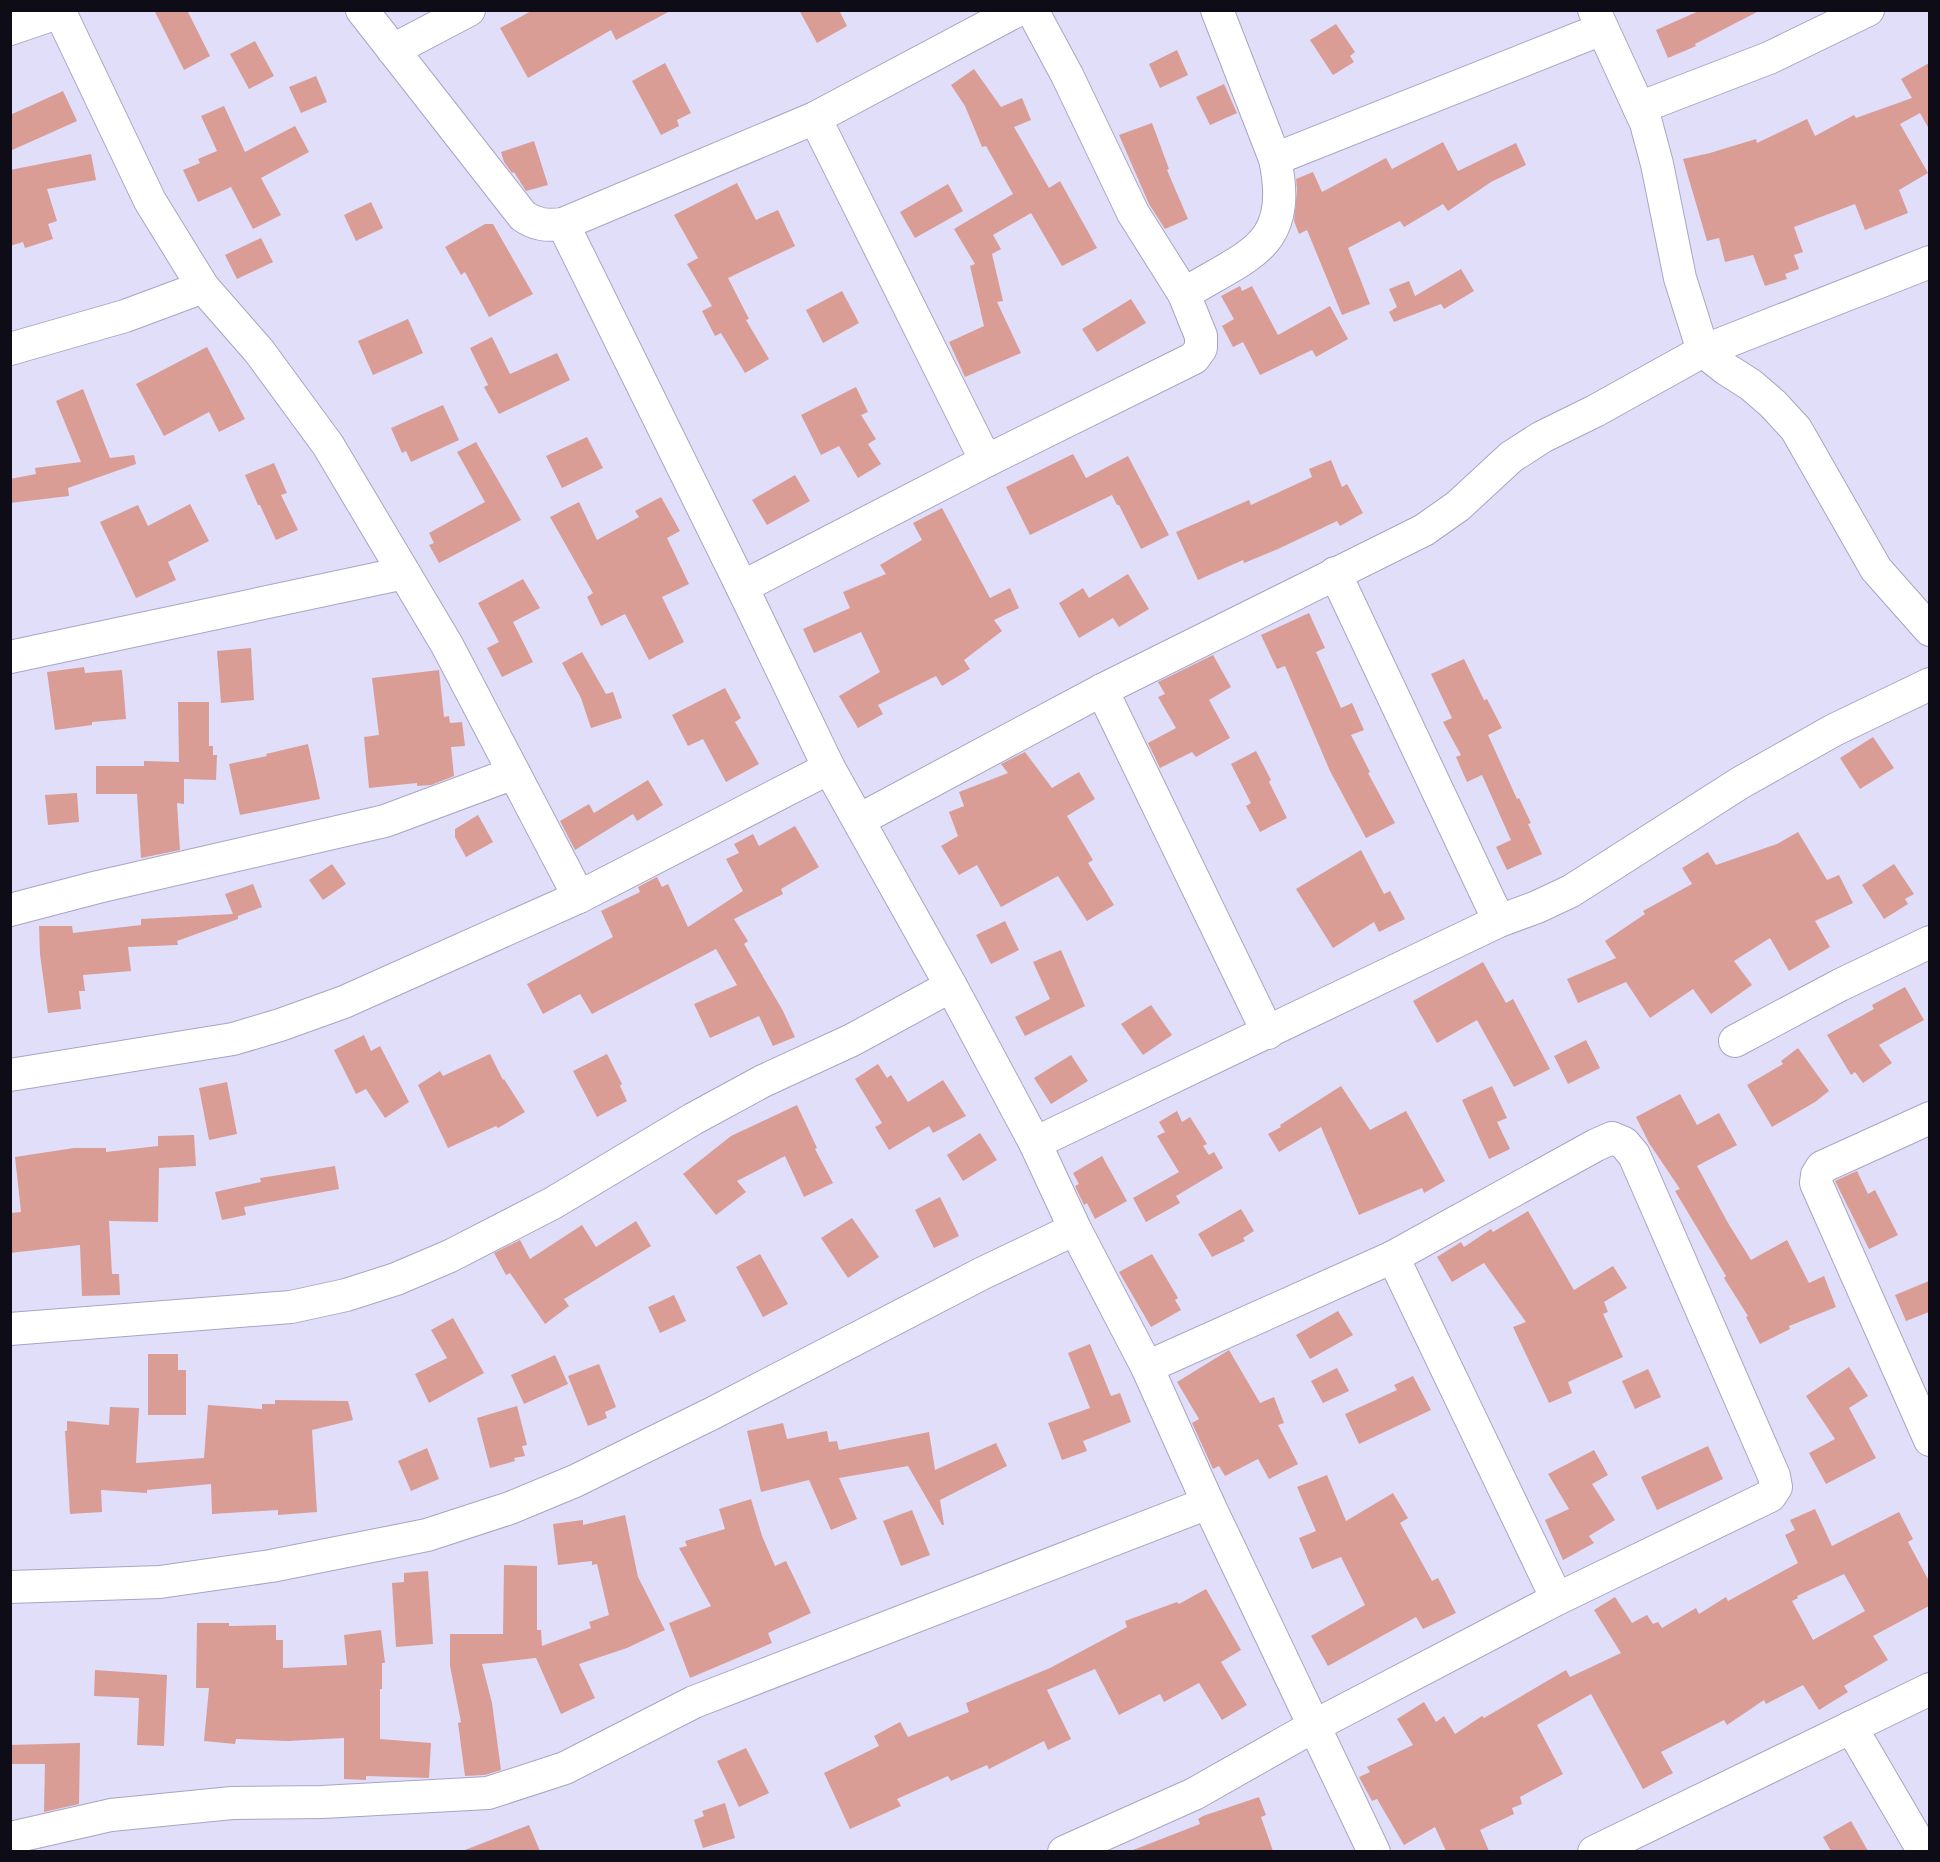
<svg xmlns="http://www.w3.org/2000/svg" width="1940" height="1862" font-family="Lato,sans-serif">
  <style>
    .building { fill: #d99d96; fill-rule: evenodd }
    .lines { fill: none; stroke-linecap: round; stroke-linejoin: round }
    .street-casing { stroke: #a8a4c5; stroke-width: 34 }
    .street { stroke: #fff; stroke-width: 32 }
  </style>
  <rect width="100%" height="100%" fill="#e1defa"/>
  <!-- building -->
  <g class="building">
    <path d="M154,10H187L210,56L184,70Z"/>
    <path d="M533,10H672L616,40L611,30L528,78L500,28Z"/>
    <path d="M799,10H839L847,26L817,43Z"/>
    <path d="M1701,10H1761L1695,44L1696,46L1668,58L1656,30Z"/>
    <path d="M1336,24L1355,52L1350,56L1354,62L1333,75L1310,40Z"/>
    <path d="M255,41L274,76L249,89L230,54Z"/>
    <path d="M1177,50L1188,75L1160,88L1149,64Z"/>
    <path d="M665,63L691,113L677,120L679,126L661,135L632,81Z"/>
    <path d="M1929,63V129L1920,113L1900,124L1928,173L1899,190L1908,213L1865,230L1855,204L1794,227L1803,252L1794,255L1799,269L1785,274L1787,279L1765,286L1753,255L1725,262L1719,238L1707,241L1683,159L1710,153L1756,139L1757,143L1807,119L1815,136L1854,115L1856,118L1912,98L1901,79Z"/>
    <path d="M974,69L1001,107L1022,98L1031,120L1014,127L1049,188L1060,181L1097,248L1062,266L1031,213L993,235L1001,249L992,254L1003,301L997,302L1021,353L965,377L949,342L984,326L970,266L975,264L954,229L1013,194L986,146L982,147L965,106L951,85Z"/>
    <path d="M316,76L327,102L301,113L289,87Z"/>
    <path d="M1224,84L1237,113L1210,125L1196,97Z"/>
    <path d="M63,91L77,121L10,151V115Z"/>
    <path d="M224,106L245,152L295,126L309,152L261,178L281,215L253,229L231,187L198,202L183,170L200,163L198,159L217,151L201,116Z"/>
    <path d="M1152,123L1169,169L1167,170L1188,219L1165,229L1149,204L1119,135Z"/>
    <path d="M534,141L548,185L526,191L514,172L512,173L504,162L501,152Z"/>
    <path d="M1443,142L1458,171L1516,143L1526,165L1491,182L1448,211L1443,204L1404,227L1400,221L1348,248L1370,304L1342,315L1307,230L1299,234L1294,221L1297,190L1296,179L1313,172L1322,192L1386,158L1392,169Z"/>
    <path d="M91,154L96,180L47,189L57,221L48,224L53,239L25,248L23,242L10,246V170Z"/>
    <path d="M737,183L756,220L778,210L795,246L728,278L749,319L746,320L769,359L745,373L721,333L715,336L702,311L712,306L687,264L698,258L674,215Z"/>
    <path d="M948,184L963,211L915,238L900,212Z"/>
    <path d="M371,202L383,228L356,241L344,215Z"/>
    <path d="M485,224H493L533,294L489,317L465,272L461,275L445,247Z"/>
    <path d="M261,238L273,262L237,279L225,255Z"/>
    <path d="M1461,269L1474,291L1444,309L1441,304L1394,322L1389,312L1397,307L1389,289L1409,281L1415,296Z"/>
    <path d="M1240,286L1242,291L1252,286L1278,335L1330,306L1348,339L1316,357L1312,350L1260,375L1243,342L1233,347L1222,326L1234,319L1221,296Z"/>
    <path d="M842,291L859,323L823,343L806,310Z"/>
    <path d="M1131,299L1146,323L1097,352L1082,329Z"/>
    <path d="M408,319L423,353L373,375L358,341Z"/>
    <path d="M492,337L510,374L557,353L570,380L499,414L484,387L488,385L470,348Z"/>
    <path d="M207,347L245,419L219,432L209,412L164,436L136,384Z"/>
    <path d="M856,387L868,412L861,415L876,439L868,444L881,464L858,478L839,446L821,455L801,415Z"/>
    <path d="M83,389L110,458L134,455L136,464L68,488L69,496L10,503V479L36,474L35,468L81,462L56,401Z"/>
    <path d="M443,405L459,440L411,462L406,451L402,453L391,428Z"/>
    <path d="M587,437L603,468L562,488L546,456Z"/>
    <path d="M476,442L521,520L439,563L429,545L434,543L429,533L485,502L457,452Z"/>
    <path d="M1073,454L1086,478L1128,456L1169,535L1141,549L1119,505H1117L1112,495L1030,535L1006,487Z"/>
    <path d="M1331,460L1342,487L1347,484L1363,513L1340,526L1337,521L1278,549L1244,563L1243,560L1198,580L1176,532L1249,500L1251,505L1312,477L1309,469Z"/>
    <path d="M274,463L287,493L281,495L298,530L276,540L260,505H258L245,475Z"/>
    <path d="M795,475L810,501L767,525L752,500Z"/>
    <path d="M661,497L680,531L667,538L689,584L662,597L684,642L649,660L625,614L601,626L587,597L593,593L550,517L579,502L597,540L639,517L635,511Z"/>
    <path d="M190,504L209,541L168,562L176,580L136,598L100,522L138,505L148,526Z"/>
    <path d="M942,508L990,598L1010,588L1019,608L994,620L1002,631L964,660L970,669L942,686L936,676L878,705L883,714L858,728L839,696L880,672L861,632L814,653L803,629L850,608L843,592L886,574L880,565L922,540L913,523Z"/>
    <path d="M1128,574L1149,609L1119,627L1113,618L1079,638L1059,603L1083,588L1089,598Z"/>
    <path d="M523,579L540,608L513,622L533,662L502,677L487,648L499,642L478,603Z"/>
    <path d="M1309,613L1325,648L1316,652L1341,708L1352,703L1364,730L1351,735L1370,772L1368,773L1395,823L1366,838L1330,771L1285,666L1277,669L1261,635Z"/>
    <path d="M251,648L254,700L221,703L217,651Z"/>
    <path d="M582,652L606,694L613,692L622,718L591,728L581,698L562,663Z"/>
    <path d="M1213,655L1231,687L1209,700L1230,738L1196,757L1192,752L1160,768L1148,743L1176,728L1158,697L1165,694L1158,682Z"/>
    <path d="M1464,659L1484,700L1487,699L1502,728L1488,735L1517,799L1519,798L1531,823L1528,824L1542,854L1507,870L1496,847L1511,840L1482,775L1467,782L1456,757L1461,755L1443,722L1452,718L1431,674Z"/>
    <path d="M84,667L85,673L122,670L126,719L92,722V725L55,730L47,672Z"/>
    <path d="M439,670L444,717L449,716L450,723L462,722L465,746L451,747L454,776L431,785L417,786V783L369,788L364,737L379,735L372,678Z"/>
    <path d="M725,688L741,718L735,722L759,764L726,782L703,739L688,746L672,715Z"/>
    <path d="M178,702H209V746H213V755H217L216,780L184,779V804L177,803L180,850L141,858L137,794H96V766H144V761L179,762Z"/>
    <path d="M1873,737L1894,768L1860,789L1840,758Z"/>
    <path d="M308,744L320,799L240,815L229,764L267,756L266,754Z"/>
    <path d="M1256,751L1271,780L1269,782L1287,818L1260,832L1246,806L1251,803L1231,764Z"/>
    <path d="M1025,752L1052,788L1079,772L1095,799L1067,816L1093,860L1088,863L1114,905L1087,921L1058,876L1001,907L977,865L959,875L941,846L958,836L949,812L964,806L959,792L1008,773L1001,764Z"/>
    <path d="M648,780L663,805L637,821L633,814L575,850L560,821L589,804L594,813Z"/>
    <path d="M77,793L79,822L48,825L45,795Z"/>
    <path d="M478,815L493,842L466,857L455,837V829Z"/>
    <path d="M795,826L819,867L781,889L783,894L734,919L748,941L744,944L783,1011L795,1037L773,1046L759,1016L710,1038L694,1004L737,985L716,949L592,1014L580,994L543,1014L527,984L613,937L601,911L640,892L638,887L657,877L662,887L668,884L688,927L743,891L726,859L739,853L734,844L753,834L759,846Z"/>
    <path d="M1798,832L1827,880L1839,875L1853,903L1815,921L1830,947L1789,971L1770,938L1734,961L1752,985L1711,1014L1693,989L1650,1018L1626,982L1578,1003L1567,979L1616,958L1605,941L1645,914L1643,911L1692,884L1682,868L1708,852L1716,865L1777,844Z"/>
    <path d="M1361,850L1384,894L1390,891L1405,919L1379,932L1374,922L1333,948L1296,889Z"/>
    <path d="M332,864L346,884L323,900L309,880Z"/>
    <path d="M1894,864L1914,894L1905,899L1908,904L1884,919L1862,885Z"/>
    <path d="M253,884L262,907L238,916V919L177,941L178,945L128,947L131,971L83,975L85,991H79L81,1009L48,1013L40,954L39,926H72L73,933L141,925V919L233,914L225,894Z"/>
    <path d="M1005,921L1019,950L991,964L976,935Z"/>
    <path d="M1061,950L1085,1006L1025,1036L1015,1017L1050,999L1033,962Z"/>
    <path d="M1483,962L1506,1003L1513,999L1550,1069L1514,1087L1477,1020L1437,1043L1413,1001Z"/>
    <path d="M1905,987L1924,1020L1879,1045L1892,1063L1863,1083L1855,1072L1851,1075L1827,1035L1874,1009L1872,1005Z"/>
    <path d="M1151,1005L1172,1035L1143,1055L1121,1024Z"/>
    <path d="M364,1035L371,1051L380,1046L409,1102L385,1118L366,1089L356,1094L334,1050Z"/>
    <path d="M1586,1040L1600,1068L1568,1084L1554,1056Z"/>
    <path d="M1798,1048L1829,1091L1815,1102L1772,1127L1747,1085L1783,1064L1781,1061Z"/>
    <path d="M490,1054L503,1080L504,1079L525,1112L498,1128L496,1126L448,1148L418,1085L440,1071L443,1076Z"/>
    <path d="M607,1054L622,1084L620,1086L627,1101L597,1117L573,1071Z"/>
    <path d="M1071,1055L1088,1081L1051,1104L1034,1078Z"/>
    <path d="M878,1064L887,1078L891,1075L908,1102L943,1080L966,1116L933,1133L929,1126L889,1150L875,1127L882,1123L855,1079Z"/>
    <path d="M227,1082L237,1134L209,1140L199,1088Z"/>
    <path d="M1341,1086L1370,1130L1406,1111L1445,1181L1424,1193L1422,1188L1359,1215L1321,1127L1279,1152L1268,1134L1281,1127L1280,1125Z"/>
    <path d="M1492,1086L1507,1118L1497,1122L1510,1149L1489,1159L1462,1100Z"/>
    <path d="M1680,1094L1697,1125L1719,1113L1737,1145L1697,1166L1728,1223L1751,1260L1787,1240L1809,1283L1824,1276L1836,1307L1789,1326L1790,1329L1760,1344L1746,1317L1748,1316L1724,1278L1726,1276L1675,1191L1680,1189L1649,1143L1636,1117Z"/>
    <path d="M797,1105L817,1148L815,1149L833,1183L804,1197L785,1156L737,1181L746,1192L716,1215L683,1174L731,1136Z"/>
    <path d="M1177,1111L1182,1122L1190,1117L1207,1144L1203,1146L1209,1155L1214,1152L1223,1168L1176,1196L1180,1203L1146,1222L1133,1198L1179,1172L1157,1136L1165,1132L1159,1122Z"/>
    <path d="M980,1133L997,1160L963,1181L947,1155Z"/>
    <path d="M194,1135L196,1166L159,1168L158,1222L109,1221L112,1274H119L120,1295L82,1296L80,1245L10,1253V1213L21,1212L15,1157L74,1148H106V1152L158,1146V1136Z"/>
    <path d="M1102,1156L1127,1201L1095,1219L1087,1203L1084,1205L1075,1186L1079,1184L1073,1173Z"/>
    <path d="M335,1166L339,1189L244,1207L246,1215L222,1220L215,1192L261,1182L260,1178Z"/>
    <path d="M1857,1171L1868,1194L1875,1190L1898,1235L1869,1249L1835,1181Z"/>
    <path d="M940,1197L959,1236L934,1248L915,1210Z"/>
    <path d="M1241,1209L1254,1231L1243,1238L1245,1241L1212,1257L1198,1234Z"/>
    <path d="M1528,1211L1574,1290L1613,1266L1627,1288L1604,1302L1608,1312L1603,1314L1623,1357L1568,1382L1572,1393L1549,1403L1513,1327L1526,1322L1484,1263L1452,1282L1437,1257L1461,1242L1464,1247L1491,1229L1493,1232Z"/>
    <path d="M852,1218L879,1257L848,1278L821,1238Z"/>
    <path d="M636,1221L651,1246L564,1299L569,1306L545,1324L510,1273L506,1275L494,1253L520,1240L530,1259L582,1225L596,1247Z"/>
    <path d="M760,1254L788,1304L763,1317L736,1267Z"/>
    <path d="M1152,1254L1178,1298L1175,1300L1181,1310L1151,1327L1119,1272Z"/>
    <path d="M1929,1281V1312L1906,1321L1895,1295Z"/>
    <path d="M674,1295L686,1321L660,1333L648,1307Z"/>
    <path d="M1338,1311L1353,1335L1310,1359L1296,1335Z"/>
    <path d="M453,1318L484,1373L429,1403L415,1374L447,1358L431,1330Z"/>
    <path d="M1090,1344L1111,1396L1120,1393L1131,1422L1083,1441L1087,1451L1062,1460L1048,1423L1090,1408L1068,1353Z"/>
    <path d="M1229,1350L1260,1403L1274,1397L1284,1423L1278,1425L1298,1464L1269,1479L1258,1459L1225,1476L1219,1466L1213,1469L1192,1423L1199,1419L1177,1382Z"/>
    <path d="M148,1354H178V1370H186V1415H148Z"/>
    <path d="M555,1355L568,1384L524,1404L511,1375Z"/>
    <path d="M599,1364L616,1407L605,1412L607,1418L588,1426L568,1376Z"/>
    <path d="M1849,1367L1868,1396L1849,1408L1876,1458L1826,1484L1809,1453L1835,1439L1806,1396Z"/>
    <path d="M1337,1368L1349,1391L1323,1403L1311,1381Z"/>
    <path d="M1648,1369L1661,1397L1635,1409L1622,1381Z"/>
    <path d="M1413,1376L1431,1410L1359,1444L1345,1414L1397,1390L1394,1385Z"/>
    <path d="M275,1400L348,1401L353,1420L312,1430L317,1512L278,1515V1510L212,1514L211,1484L147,1490V1493L101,1490L102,1512L70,1514L65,1431H67V1421L109,1425L110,1407L139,1408L136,1463L204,1458L208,1405L262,1409V1404H275Z"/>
    <path d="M517,1406L527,1445L522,1446L525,1456L514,1458L515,1461L490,1468L477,1418Z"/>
    <path d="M783,1423L787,1439L827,1431L829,1442L837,1441L839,1450L929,1432L935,1470L996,1443L1007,1466L940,1500L944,1525H942L908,1466L839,1478L857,1519L831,1530L809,1480L761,1492L747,1431Z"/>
    <path d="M1708,1446L1723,1479L1657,1510L1641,1477Z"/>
    <path d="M427,1448L439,1479L411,1491L398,1461Z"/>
    <path d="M1594,1450L1608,1475L1592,1484L1615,1520L1589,1536L1594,1543L1563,1560L1545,1520L1569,1509L1548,1474Z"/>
    <path d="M1327,1475L1346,1521L1393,1493L1408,1518L1400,1523L1432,1581L1438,1578L1456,1613L1423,1629L1416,1617L1328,1666L1311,1636L1365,1605L1341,1557L1312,1569L1299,1538L1316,1531L1297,1487Z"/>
    <path d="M751,1499L762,1536L775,1566L786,1561L811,1613L768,1633L772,1643L690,1678L669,1623L711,1606L679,1548L687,1546L685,1541L725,1529L719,1509Z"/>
    <path d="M1815,1509L1832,1546L1899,1512L1913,1539L1908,1542L1929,1581V1606L1873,1636L1888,1660L1844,1686L1848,1692L1819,1710L1803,1685L1766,1704L1764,1700L1727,1725L1724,1720L1661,1752L1673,1773L1643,1789L1591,1694L1537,1725L1563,1774L1520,1797L1522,1804L1512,1808L1514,1814L1480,1830L1489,1851H1446L1435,1827L1404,1845L1377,1799L1372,1801L1359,1777L1370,1772L1367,1767L1413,1745L1397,1719L1424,1702L1436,1722L1444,1716L1455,1734L1482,1716L1484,1718L1566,1670L1570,1677L1621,1653L1594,1610L1615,1597L1632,1623L1647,1615L1653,1624L1658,1622L1662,1628L1696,1608L1699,1614L1726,1597L1728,1601L1798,1563L1785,1535L1795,1530L1790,1520ZM1844,1574L1865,1611L1813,1640L1792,1601L1798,1598L1797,1596Z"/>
    <path d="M912,1510L930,1555L901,1566L883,1521Z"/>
    <path d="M625,1515L638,1577L665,1630L627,1648L579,1664L595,1698L561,1714L536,1658L482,1664L492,1703L501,1770L485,1775L465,1776L458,1723L461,1722L450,1666V1634H503L504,1565L537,1566V1630H541L542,1646L591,1628L589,1622L609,1615L597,1564L592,1565V1561L558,1565L553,1524L583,1520V1525Z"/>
    <path d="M428,1571L433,1644L396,1647L392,1583L404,1582V1573Z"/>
    <path d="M1206,1589L1241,1650L1221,1662L1247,1705L1222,1720L1199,1683L1164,1702L1160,1694L1119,1715L1095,1669L1047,1690L1071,1739L1048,1750L1044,1741L989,1769L987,1765L951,1781L948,1776L897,1799L901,1806L850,1829L824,1773L879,1746L874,1736L900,1722L908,1737L969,1712L966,1703L1050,1668L1127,1627L1125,1621L1177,1602L1179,1604Z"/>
    <path d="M197,1623H229V1626L276,1625V1640H283V1668L347,1665L344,1635L381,1630L385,1663H382V1689H380V1739L431,1743L429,1778L366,1776V1780L344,1779V1738L288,1741L236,1739L235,1744L204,1741L209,1688H196Z"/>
    <path d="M95,1670L167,1675L164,1746L137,1745L139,1698L94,1696Z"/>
    <path d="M80,1743L79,1804L44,1812L45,1764H10V1745Z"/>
    <path d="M746,1748L769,1793L739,1807L717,1761Z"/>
    <path d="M1259,1797L1266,1815L1261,1817L1273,1851H1133V1850L1200,1824L1198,1819L1203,1816Z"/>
    <path d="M725,1803L735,1838L703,1848L694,1820L704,1816L702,1811Z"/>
    <path d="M1851,1821L1868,1851H1831L1823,1837Z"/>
    <path d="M529,1825L540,1851H465V1850Z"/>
  </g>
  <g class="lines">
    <defs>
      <g id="street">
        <path d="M59,10L150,201L203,287L259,351L328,445L447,645L579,897"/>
        <path d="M362,10L523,216C536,225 547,226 563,224L815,118L1018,10"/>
        <path d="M1594,10L1646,123L1657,164L1680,278L1703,351L1726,369L1751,385L1773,404L1796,429L1876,569L1930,630"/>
        <path d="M10,29L60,12"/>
        <path d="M393,50L469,10"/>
        <path d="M1639,108L1769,58L1868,10"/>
        <path d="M815,118L986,461"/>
        <path d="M1275,159L1602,29"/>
        <path d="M563,224L742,587L829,768L951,986L1035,1143L1075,1229L1147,1367L1208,1503L1374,1852"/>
        <path d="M1184,294C1248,254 1294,248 1275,159L1217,10"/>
        <path d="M10,349L125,316L203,287"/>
        <path d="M1335,573L1499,921"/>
        <path d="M742,587L986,461L1194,358L1201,348V336L1184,294L1133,213L1067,75L1032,10"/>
        <path d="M10,657L404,573"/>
        <path d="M1102,690L1268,1033"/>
        <path d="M859,820L1102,690L1424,530L1458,506L1511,457L1542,437L1595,411L1703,351L1930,262"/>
        <path d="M10,910L98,887L385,821L514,773"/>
        <path d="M1735,1041L1840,985L1930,942"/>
        <path d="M10,1075L233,1039L280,1025L344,1002L579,897L829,768"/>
        <path d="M1930,1118L1822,1167L1817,1175L1816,1183L1930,1440"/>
        <path d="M1035,1143L1499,921L1537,907L1571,891L1740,783L1834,730L1930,684"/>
        <path d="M1393,1257L1557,1599"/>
        <path d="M10,1329L291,1307L346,1295L396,1279L450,1256L553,1203L693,1119L763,1081L852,1040L951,986"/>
        <path d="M10,1587L160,1582L271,1566L427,1535L510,1508L575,1481L713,1413L981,1274L1075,1229"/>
        <path d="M1851,1727L1924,1852"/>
        <path d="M10,1838L111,1815L232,1803L322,1802L488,1793L565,1768L694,1702L1208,1503"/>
        <path d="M1064,1852L1194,1794L1314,1726L1557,1599L1770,1496L1776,1487L1774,1476L1634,1155L1624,1143L1612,1138L1596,1145L1393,1257L1147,1367"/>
        <path d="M1594,1852L1930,1689"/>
      </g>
    </defs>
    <!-- street casing -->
    <use href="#street" class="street-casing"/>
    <!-- street -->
    <use href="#street" class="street"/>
  </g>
  <!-- border -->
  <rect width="1940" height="1862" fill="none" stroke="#0e0c17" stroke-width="24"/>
</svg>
